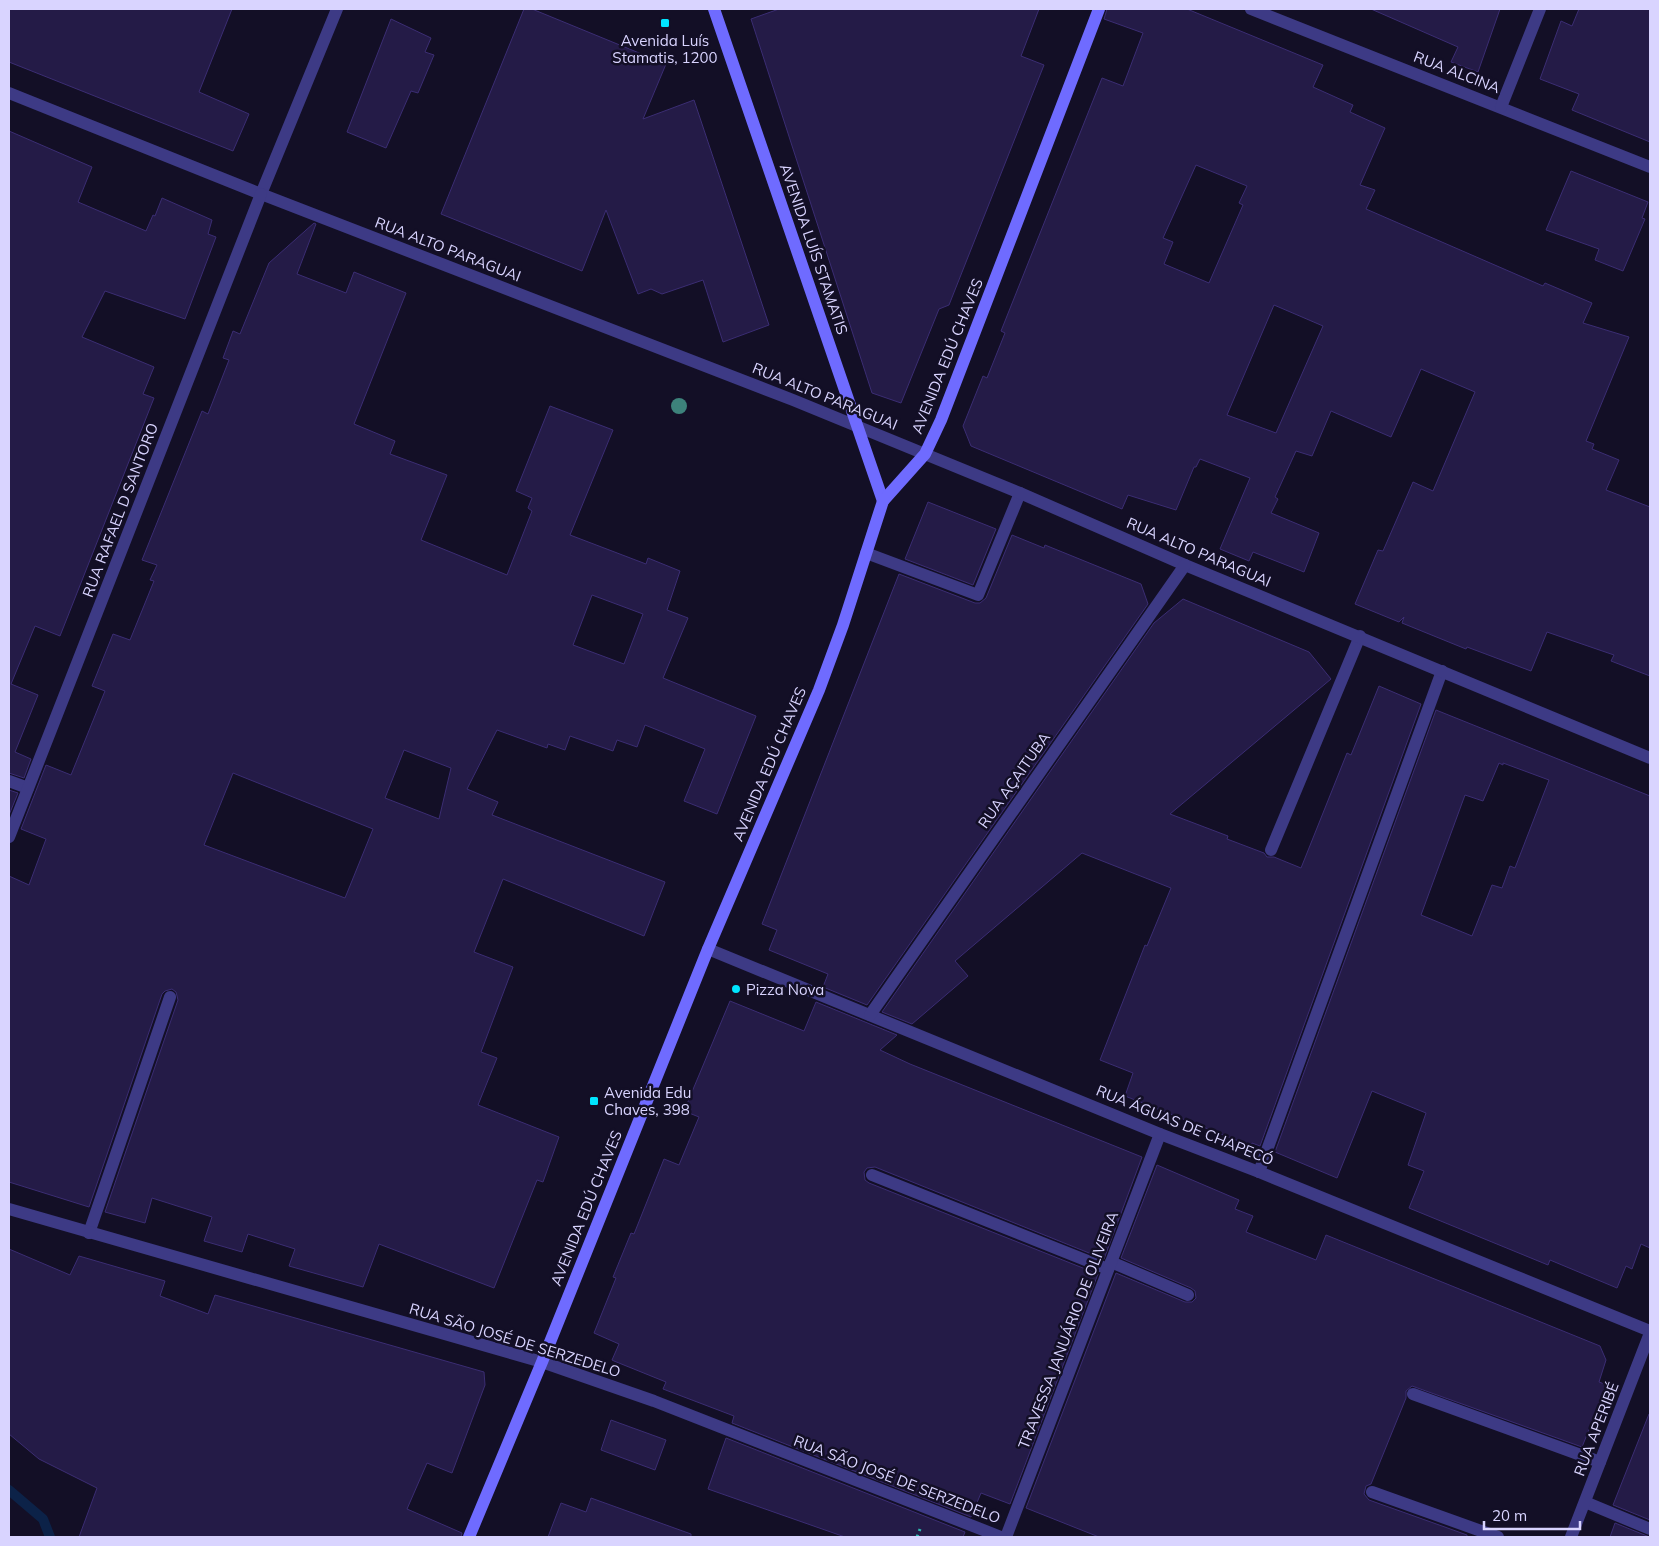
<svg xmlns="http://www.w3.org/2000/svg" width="1659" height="1546" font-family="Mulish,sans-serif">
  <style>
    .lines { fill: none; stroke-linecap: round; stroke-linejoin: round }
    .stream { stroke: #0c2248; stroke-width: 10 }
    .building { fill: #241b47; stroke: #3b2d73; fill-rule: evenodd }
    .path { stroke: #2fb8b0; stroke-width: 3; stroke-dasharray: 2.5 4; stroke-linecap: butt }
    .lane { stroke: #3d3a85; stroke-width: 12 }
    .street { stroke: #3d3a85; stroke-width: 12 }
    .secondary { stroke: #6f6bff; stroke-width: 12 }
    .tree { fill: #3d827b }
    .poi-dot { fill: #00e5ff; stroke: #130f26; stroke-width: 2 }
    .labels { text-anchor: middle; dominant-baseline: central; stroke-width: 5; stroke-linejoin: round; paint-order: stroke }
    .poi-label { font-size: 15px; fill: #d9d4ff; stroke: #130f26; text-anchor: start }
    .street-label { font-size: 15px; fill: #d9d4ff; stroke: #130f26 }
  </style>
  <rect width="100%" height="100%" fill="#130f26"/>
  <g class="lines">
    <!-- stream -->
    <path class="stream" d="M9,1490L43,1519L50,1537"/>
  </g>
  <!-- building -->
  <g class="building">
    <path d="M9,9H232L199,92L249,114L233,151L9,62Z"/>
    <path d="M524,9H532L666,64L643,119L694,100L769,325L723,342L703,280L662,294L651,289L638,294L606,210L582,271L441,214Z"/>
    <path d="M779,9H1039L1021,56L1044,65L949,305L939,309L901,403L872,393L751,19Z"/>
    <path d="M1107,9H1187L1323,65L1313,87L1353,105L1350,112L1385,128L1360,185L1375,190L1366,209L1543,286L1545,283L1592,303L1583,323L1629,337L1586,441L1594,444L1592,449L1619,460L1606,490L1650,507V676L1611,661L1614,655L1547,632L1531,671L1467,647L1466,649L1402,623L1404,617L1399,622L1355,604L1378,550L1383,551L1413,482L1433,491L1475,392L1421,369L1391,437L1331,411L1312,456L1296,451L1275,497L1278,499L1271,513L1319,533L1304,572L1253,552L1249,561L1220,549L1250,478L1200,459L1196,467H1194L1176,510L1128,495L1122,509L971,446L963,426L983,376L987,378L1005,333L1001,331L1102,78L1123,86L1143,33L1104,19ZM1196,165L1247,186L1239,203L1243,205L1209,283L1164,264L1173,242L1163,238ZM1274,305L1323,326L1276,433L1227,415Z"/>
    <path d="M1371,9H1500L1478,72L1451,62L1458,47Z"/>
    <path d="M1579,9H1650V142L1572,110L1579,94L1540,79L1561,21L1572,26Z"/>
    <path d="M391,19L431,38L425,52L434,55L418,93L411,91L386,148L347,132Z"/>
    <path d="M9,131L92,167L78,202L146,231L153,215L155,216L162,198L212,220L208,234L216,237L185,319L105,291L82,337L154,367L143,394L154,398L60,636L35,626L11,684L38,695L15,752L31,759L24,778L9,773Z"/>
    <path d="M1571,171L1648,202L1642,218L1645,219L1623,271L1595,260L1599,249L1546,230Z"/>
    <path d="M314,223L316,224L297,274L346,293L354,272L406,293L354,424L395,441L390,454L447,475L421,540L507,575L532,511L528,508L532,498L516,491L550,406L613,430L570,535L646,564L648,558L680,571L667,610L688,618L663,678L756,716L717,814L684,801L705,749L645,725L637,747L617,740L613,751L570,736L565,750L548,744L547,748L497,730L467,789L498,802L492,815L665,882L644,936L503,879L474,952L513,967L481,1052L497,1058L478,1105L559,1137L543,1182L537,1180L494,1288L379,1244L363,1287L289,1266L295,1249L248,1234L242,1252L204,1241L212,1217L152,1198L145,1223L105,1212L178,1000L176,992L172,989L165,991L162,994L89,1207L9,1182V876L29,885L46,839L21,829L46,765L71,775L105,691L92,686L113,634L130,640L154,581L150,580L157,565L142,560L202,411L208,414L229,360L223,358L233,331L240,334L269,263ZM592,595L643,614L624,664L573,645ZM404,750L451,768L439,819L385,798ZM233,773L373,829L345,898L204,845Z"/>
    <path d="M928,502L996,529L973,585L905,559Z"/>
    <path d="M1012,535L1044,548L1045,545L1141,584L1148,604L867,1005L823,987L828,974L769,950L777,930L762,924L899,574L975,603H980L986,598Z"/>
    <path d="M1183,599L1309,652L1331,679L1170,814L1228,836L1227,839L1264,853L1267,857H1274L1301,868L1347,753L1351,755L1379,686L1421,704L1260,1146L1252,1143L1251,1146L1125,1096L1133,1073L1100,1060L1145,945L1147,946L1171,888L1082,853L955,961L968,976L912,1024L882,1012L1154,623Z"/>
    <path d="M1436,710L1650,796V1248L1641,1244L1632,1269L1626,1266L1617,1288L1550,1260L1548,1265L1409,1208L1424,1171L1408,1165L1426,1113L1372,1091L1337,1178L1275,1152ZM1499,763L1503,765V763L1549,780L1515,868L1510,866L1502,888L1492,885L1472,936L1421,915L1465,795L1483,801Z"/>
    <path d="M9,790L18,793L9,815Z"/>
    <path d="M730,1001L804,1031L816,1002L897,1035L880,1050L910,1064L1142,1157L1104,1259L875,1167L867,1168L864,1172L865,1180L869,1183L1098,1274L1010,1504L981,1493L971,1517L732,1423L734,1416L663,1389L666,1382L614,1361L612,1360L619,1344L594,1333L616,1278L613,1277L631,1233L634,1234L664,1159L679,1165L699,1117L684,1111Z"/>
    <path d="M1157,1165L1239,1200L1235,1209L1253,1216L1246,1232L1316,1260L1326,1235L1600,1346L1606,1360L1599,1382L1607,1385L1582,1447L1412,1386L1406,1391V1398L1371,1484L1366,1486L1364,1494L1369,1500L1442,1526L1467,1535V1537H1099L1026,1508L1116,1273L1185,1302H1192L1196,1298L1195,1291L1191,1288L1121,1258Z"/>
    <path d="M9,1249L70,1275L79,1256L165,1281L160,1296L208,1314L215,1295L484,1372L485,1385L452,1473L427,1463L407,1509L462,1533L461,1537H79L97,1488L39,1459L9,1434Z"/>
    <path d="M1649,1414H1650V1520L1613,1505Z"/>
    <path d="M611,1420L666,1440L655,1470L601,1450Z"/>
    <path d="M726,1438L965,1532L963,1537H845L708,1489Z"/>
    <path d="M591,1498L691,1534V1537H548L561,1503L586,1512Z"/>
    <path d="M1615,1523L1647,1536L1650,1537H1610Z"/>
  </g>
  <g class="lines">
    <!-- path -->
    <path class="path" d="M917,1537L920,1529"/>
    <!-- lane -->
    <g class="lane">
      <path d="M261,194L337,9"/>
      <path d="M866,553L978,595L1020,493"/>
      <path d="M9,781L28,788"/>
      <path d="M1271,850L1360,636"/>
      <path d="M1259,1172L1442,671"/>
      <path d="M872,1175L1108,1269"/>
      <path d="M89,1233L170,997"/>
      <path d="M1111,1262L1188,1295"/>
      <path d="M1413,1394L1600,1462"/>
      <path d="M1372,1492L1498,1537"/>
      <path d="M1585,1502L1650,1529"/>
      <path d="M1006,1537L1160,1134"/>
    </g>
    <!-- street -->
    <g class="street">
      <path d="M1251,9L1650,167"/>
      <path d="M9,93L261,194L793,400L1020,493L1185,565L1650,758"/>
      <path d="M1501,107L1540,9"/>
      <path d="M9,837L261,194"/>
      <path d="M708,949L1160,1134L1259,1172L1650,1331"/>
      <path d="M870,1015L1185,565"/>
      <path d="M9,1209L542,1362L654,1401L1001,1537"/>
      <path d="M1571,1537L1650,1333"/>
    </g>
    <!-- secondary -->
    <g class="secondary">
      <path d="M714,9L883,501"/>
      <path d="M469,1537L542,1362L708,949L819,690L843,625L883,501L925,454L941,420L1099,9"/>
    </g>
  </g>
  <!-- trees -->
  <circle class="tree" cx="679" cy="406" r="8"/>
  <!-- markers -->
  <g class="poi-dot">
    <rect x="660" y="18" width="10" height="10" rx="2.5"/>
    <circle cx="736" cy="989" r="5"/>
    <rect x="589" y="1096" width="10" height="10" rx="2.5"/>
  </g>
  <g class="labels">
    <!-- poi labels -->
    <g class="poi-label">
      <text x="665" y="40" text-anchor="middle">Avenida Luís<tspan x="665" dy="17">Stamatis, 1200</tspan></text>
      <text x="746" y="989">Pizza Nova</text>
      <text x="604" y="1092">Avenida Edu<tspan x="604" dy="17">Chaves, 398</tspan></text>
    </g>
    <!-- street labels -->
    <g class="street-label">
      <text transform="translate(1457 72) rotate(21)">RUA ALCINA</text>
      <text transform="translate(448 249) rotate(21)">RUA ALTO PARAGUAI</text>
      <text transform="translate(814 249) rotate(71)">AVENIDA LUÍS STAMATIS</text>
      <text transform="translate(947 356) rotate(-68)">AVENIDA EDÚ CHAVES</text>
      <text transform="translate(825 396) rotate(22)">RUA ALTO PARAGUAI</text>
      <text transform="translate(120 510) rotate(-69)">RUA RAFAEL D SANTORO</text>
      <text transform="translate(1199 552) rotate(23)">RUA ALTO PARAGUAI</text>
      <text transform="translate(769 764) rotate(-67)">AVENIDA EDÚ CHAVES</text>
      <text transform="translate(1014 780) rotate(-55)">RUA AÇAITUBA</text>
      <text transform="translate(1185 1125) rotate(22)">RUA ÁGUAS DE CHAPECÓ</text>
      <text transform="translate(586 1208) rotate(-68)">AVENIDA EDÚ CHAVES</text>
      <text transform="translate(1068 1330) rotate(-69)">TRAVESSA JANUÁRIO DE OLIVEIRA</text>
      <text transform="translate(515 1340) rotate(17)">RUA SÃO JOSÉ DE SERZEDELO</text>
      <text transform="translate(1596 1429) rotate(-69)">RUA APERIBÉ</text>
      <text transform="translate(897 1479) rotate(21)">RUA SÃO JOSÉ DE SERZEDELO</text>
    </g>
  </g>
  <!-- border -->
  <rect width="1659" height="1546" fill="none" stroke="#d9d4ff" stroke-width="20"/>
  <!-- scale -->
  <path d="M1484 1521v8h96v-8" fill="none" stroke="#d9d4ff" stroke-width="2.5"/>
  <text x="1492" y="1521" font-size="15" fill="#d9d4ff" stroke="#130f26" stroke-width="4" paint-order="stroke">20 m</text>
</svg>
